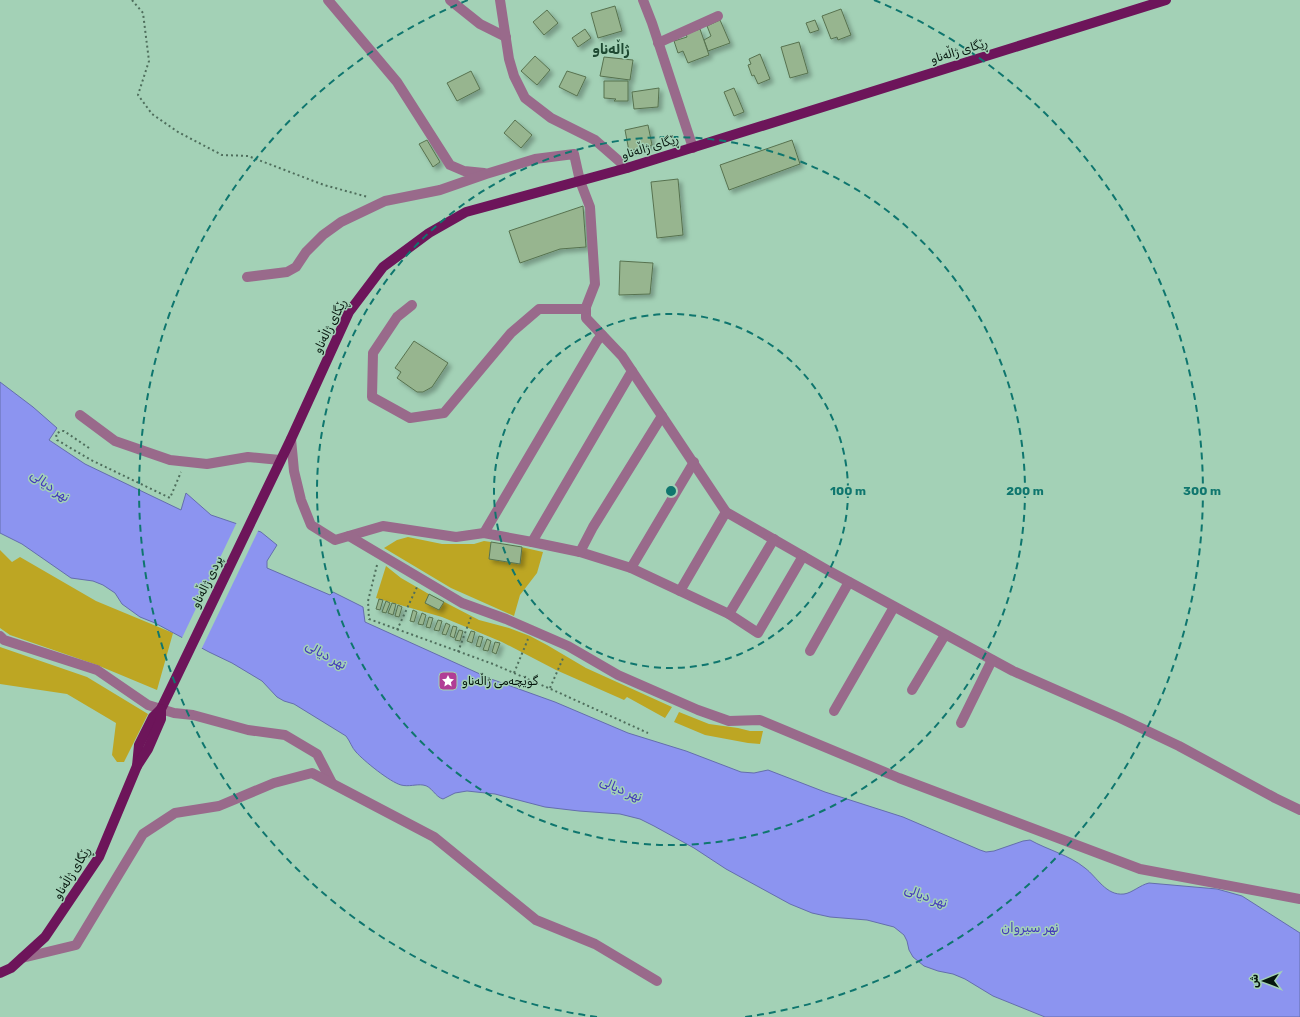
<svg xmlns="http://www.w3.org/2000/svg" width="1300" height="1017" font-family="Rubik,'Noto Sans Arabic',sans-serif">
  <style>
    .green { fill: #bda623 }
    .water { fill: #8c94f0; stroke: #646eac }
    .pier { fill: #a3d1b6 }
    .building { fill: #97b58f; stroke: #57724f; filter: url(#shadow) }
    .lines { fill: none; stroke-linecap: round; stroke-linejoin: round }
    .path { stroke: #4f6e5c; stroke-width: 2; stroke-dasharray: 2 3; stroke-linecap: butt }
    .minor { stroke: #996a8b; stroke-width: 10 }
    .major { stroke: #6d155a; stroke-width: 10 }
    .ring { fill: none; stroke: #0f766e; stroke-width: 2; stroke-dasharray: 7 5 }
    .labels { text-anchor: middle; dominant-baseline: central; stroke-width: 3; stroke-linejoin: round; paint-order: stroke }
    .street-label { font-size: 12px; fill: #05160d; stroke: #a3d1b6 }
    .poi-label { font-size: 12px; fill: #05160d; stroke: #a3d1b6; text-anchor: start }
    .water-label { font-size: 13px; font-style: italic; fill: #4439bc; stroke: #a3d1b6 }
    .quarter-label { font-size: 14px; font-weight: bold; fill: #1e4932; stroke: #a3d1b6 }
    .centre { fill: #0f766e; stroke: #a3d1b6; stroke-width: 2 }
    .ring-label { font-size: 12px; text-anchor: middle; font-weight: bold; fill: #0f766e; stroke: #a3d1b6; stroke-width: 3; stroke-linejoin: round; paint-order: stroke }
  </style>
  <defs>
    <filter id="shadow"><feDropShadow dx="3.5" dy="3.5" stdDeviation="2" flood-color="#0004"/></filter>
  </defs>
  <rect width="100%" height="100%" fill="#a3d1b6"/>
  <!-- green -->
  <g class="green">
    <path d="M408,537L442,544H474L484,541L491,542L489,559L520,564L521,547L543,552L537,573L520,595L514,616L451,588L384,548L397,540Z"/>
    <path d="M0,550L12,562L20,557L96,601L173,633L157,690L97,665L10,635L0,628Z"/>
    <path d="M386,566L401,578L427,593L479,620L509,628L530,636L547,645L586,668L672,707L665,718L627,697L624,700L556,670L502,642L442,617L376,598Z"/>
    <path d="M0,647L87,677L148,714L124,762H117L112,755L116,723L67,694L0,684Z"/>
    <path d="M679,712L709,724L738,728L750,731H763L760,744L748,743L705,735L674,722Z"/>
  </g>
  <!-- water -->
  <path class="water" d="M0,382L33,407L57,428L49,440L85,464L181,510L186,493L211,515L261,532L277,545L267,561V568L330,595L333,592L363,607L365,622L491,679L555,702L628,733L686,751L741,772L754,773L768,770L825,792L903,817L980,850L986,852L994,851L1023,841L1030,840C1048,850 1069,855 1085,868C1097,877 1106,896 1124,894C1132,893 1140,885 1149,883L1217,889L1242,896L1300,933V1017H1045L993,996L965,979L953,974L938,971L924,966L913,957L909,950L907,941L904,935L894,927L867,920L830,917L812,913L790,904L726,869L694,848L654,826L640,819L620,814L579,811L545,807L495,794L467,791L455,793L443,799C435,797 432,786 423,785C416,784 409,787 401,785C390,782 364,761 356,752C352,748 350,741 346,736L294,704L284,701L277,697L262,681L232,663L209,652L155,623L140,617L122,604L115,593L103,585L93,581L71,578L22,544L0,533Z"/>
  <!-- pier -->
  <path class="pier" d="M237,522L259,529L201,650L181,640Z"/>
  <!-- building -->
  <g class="building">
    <path d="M615,6L622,31L598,38L591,13Z"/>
    <path d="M841,9L851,35L838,40L837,37L831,39L822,16Z"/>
    <path d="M547,10L558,23L544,35L533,22Z"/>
    <path d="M720,20L730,43L708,51L704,40L711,36L707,26Z"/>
    <path d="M815,20L819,30L810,33L806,23Z"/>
    <path d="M585,29L591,38L578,47L572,38Z"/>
    <path d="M700,29L709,55L688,63L683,51L678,53L674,41L687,37L686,34Z"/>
    <path d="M799,42L808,73L790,78L781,47Z"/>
    <path d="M760,54L770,79L758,84L754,75L752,76L748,65L751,64L749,59Z"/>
    <path d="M535,56L550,70L537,85L521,71Z"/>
    <path d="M604,57L633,60L630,80L600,76Z"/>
    <path d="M471,71L480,89L457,101L447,83Z"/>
    <path d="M567,71L586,77L577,96L559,87Z"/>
    <path d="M604,81H628V101H614L616,99L604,98Z"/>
    <path d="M659,88L658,107L634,109L632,92Z"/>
    <path d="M734,88L744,112L734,116L724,92Z"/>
    <path d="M515,120L532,135L521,148L504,133Z"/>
    <path d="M648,125L652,145L629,151L625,130Z"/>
    <path d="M427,140L440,162L433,167L419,144Z"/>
    <path d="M792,140L800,164L729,190L720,165Z"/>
    <path d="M678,179L683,235L657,238L651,182Z"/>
    <path d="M583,206L586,247L560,249L520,263L509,231Z"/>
    <path d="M620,261L653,263L650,294L619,295Z"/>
    <path d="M414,341L448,363L432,387L423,392H417L397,378L401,372L395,368Z"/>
    <path d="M491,542L522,547L520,564L489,559Z"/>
    <path d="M429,594L444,602L439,610L425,603Z"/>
    <path d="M379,599L383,600L380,610L376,609Z"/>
    <path d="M386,601L390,603L386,613L382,612Z"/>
    <path d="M392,603L396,604L393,615L388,613Z"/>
    <path d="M398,605L402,607L399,617L395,616Z"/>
    <path d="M413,610L417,612L414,622L410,621Z"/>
    <path d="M422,613L426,615L423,625L418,624Z"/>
    <path d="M429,617L433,618L430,628L426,627Z"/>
    <path d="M438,620L442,621L439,631L434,630Z"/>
    <path d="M446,623L450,625L446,635L442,634Z"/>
    <path d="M453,626L457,627L454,638L450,636Z"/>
    <path d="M459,630L463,631L460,641L455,640Z"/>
    <path d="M471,631L475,632L472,643L467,641Z"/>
    <path d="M479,636L483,637L480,647L476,646Z"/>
    <path d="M487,639L491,641L488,651L483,650Z"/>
    <path d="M495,642L500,643L496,654L492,652Z"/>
  </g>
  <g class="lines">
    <!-- path -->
    <g class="path">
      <path d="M132,0L143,13L149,61L138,95L152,114L178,132L222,155L248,156L324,185L368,197"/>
      <path d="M89,448L64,431H61L56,434L57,440L91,460L170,498L181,472"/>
      <path d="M377,565L368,601L369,619L493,664L553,690L648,733"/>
      <path d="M397,630L417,587"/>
      <path d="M458,652L471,617"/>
      <path d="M514,673L528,639"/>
      <path d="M550,688L564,656"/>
    </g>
    <!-- minor -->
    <g class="minor">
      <path d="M328,0L397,82L450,165L464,171L484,173"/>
      <path d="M450,0L480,24L506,37"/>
      <path d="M500,0L509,59L514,76L525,98L551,118L595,140L627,168"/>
      <path d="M643,0L652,23L693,148"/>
      <path d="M658,43L718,16"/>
      <path d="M247,277L287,272L296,267L306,252L323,235L341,222L385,201L440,190L486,174L535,159L574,154L580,181L590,207L595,284L586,307V318L622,356L726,512L829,571L1013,671L1120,718L1179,746L1275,798L1300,810"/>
      <path d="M412,305L397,317L373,353L372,397L410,418L444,413L511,333L539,309H586"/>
      <path d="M80,415L115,441L170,460L207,464L248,457L280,460"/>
      <path d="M291,439L294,471L301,500L311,525L335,540L383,526L456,537L484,533L532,542L580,552L631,568L729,614L758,633L803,556"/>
      <path d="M484,533L597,341L602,335"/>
      <path d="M349,536L462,603L506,619L568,646L618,675L698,710L729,721L760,720L899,778L1140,869L1300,899"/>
      <path d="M532,542L632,371"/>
      <path d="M580,552L593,527L662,416"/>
      <path d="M631,568L694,462"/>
      <path d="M680,591L726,512"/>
      <path d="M729,614L774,539"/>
      <path d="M0,636L4,640L97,670L148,705L174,713L193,715L248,730L285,735L317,754L332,783"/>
      <path d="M810,651L849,582"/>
      <path d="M912,690L945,635"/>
      <path d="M834,711L894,607"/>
      <path d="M961,723L992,660"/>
      <path d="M22,958L76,945L143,834L175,813L219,806L274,783L312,773L434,837L536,920L595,944L657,981"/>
    </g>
    <!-- major -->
    <g class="major">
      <path d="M137,766L139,745L153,717L161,709L291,439L349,312L383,267L429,233L466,212L627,168L1166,0"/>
      <path d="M0,973L11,968L45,937L99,857L137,766L148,749L161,719V709"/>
    </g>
  </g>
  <!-- distance rings -->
  <g class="ring">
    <circle cx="671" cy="491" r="177"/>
    <circle cx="671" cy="491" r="354"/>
    <path d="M597 1017A531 531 0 0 1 468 0M874 0A531 531 0 0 1 745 1017"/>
  </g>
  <!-- icons -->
  <defs>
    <symbol id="sight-square" viewBox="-11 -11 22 22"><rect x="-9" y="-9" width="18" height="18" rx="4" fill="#b13d95" stroke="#a3d1b6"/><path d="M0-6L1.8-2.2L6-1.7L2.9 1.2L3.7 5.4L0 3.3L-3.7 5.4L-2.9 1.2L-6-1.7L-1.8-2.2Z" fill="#fff"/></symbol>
  </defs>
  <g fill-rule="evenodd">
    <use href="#sight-square" x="437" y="670" width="22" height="22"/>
  </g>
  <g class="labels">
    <!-- street labels -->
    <g class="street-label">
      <text transform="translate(959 51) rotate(-17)">ڕێگای ژاڵەناو</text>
      <text transform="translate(650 147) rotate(-17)">ڕێگای ژاڵەناو</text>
      <text transform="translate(330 326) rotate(-63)">ڕێگای ژاڵەناو</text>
      <text transform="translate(207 582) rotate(-64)">پردی ژاڵەناو</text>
      <text transform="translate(72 873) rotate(-58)">ڕێگای ژاڵەناو</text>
    </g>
    <!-- poi labels -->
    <g class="poi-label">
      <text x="462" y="681">گوێچەمی ژاڵەناو</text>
    </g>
    <!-- water labels -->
    <g class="water-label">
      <text transform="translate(50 486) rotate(34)">نهر ديالى</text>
      <text transform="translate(326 655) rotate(28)">نهر ديالى</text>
      <text transform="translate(621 789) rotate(22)">نهر ديالى</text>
      <text transform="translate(926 896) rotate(19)">نهر ديالى</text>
      <text x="1030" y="927">نهر سیروان</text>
    </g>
    <!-- quarter labels -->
    <g class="quarter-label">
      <text x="611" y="49">ژاڵەناو</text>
    </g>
  </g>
  <circle cx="671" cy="491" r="6" class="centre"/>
  <g class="ring-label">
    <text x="848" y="495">100 m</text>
    <text x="1025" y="495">200 m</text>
    <text x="1202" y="495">300 m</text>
  </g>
  <!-- north arrow -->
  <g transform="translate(1264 981) rotate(269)" stroke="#a3d1b6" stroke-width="3" paint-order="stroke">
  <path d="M0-3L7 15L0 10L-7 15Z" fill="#05160d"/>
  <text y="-6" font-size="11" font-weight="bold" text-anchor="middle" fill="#05160d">ش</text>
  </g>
</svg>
